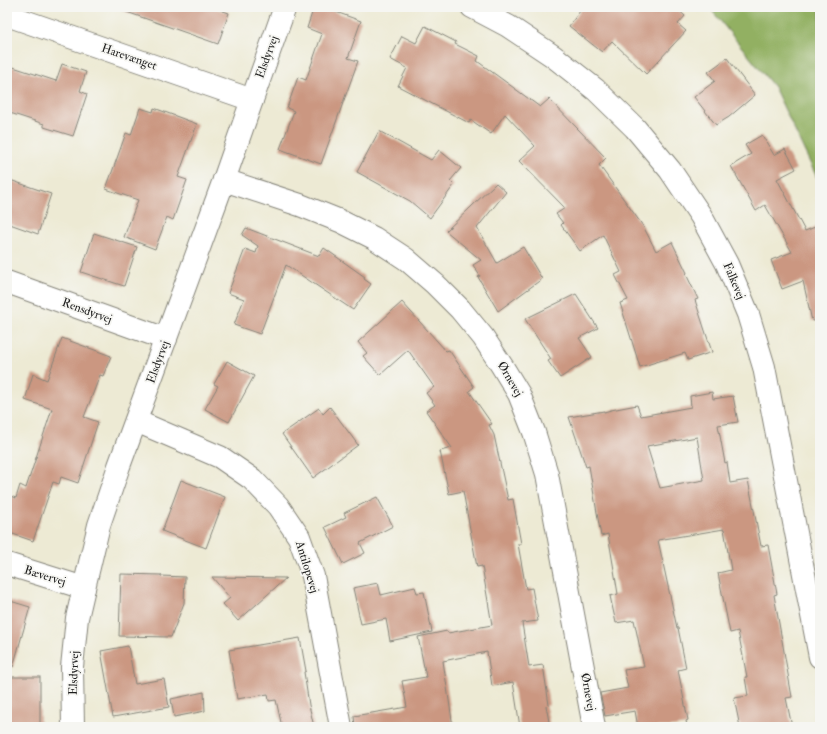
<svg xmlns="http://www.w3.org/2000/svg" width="827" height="734" font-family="'IM FELL Double Pica',serif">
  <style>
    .forest { fill: #92b062; stroke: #57663f }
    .building { fill: #cb9781; fill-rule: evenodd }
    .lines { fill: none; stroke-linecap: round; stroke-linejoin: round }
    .street-casing { stroke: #848378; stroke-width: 24 }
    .street { stroke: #fff; stroke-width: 22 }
    .labels { text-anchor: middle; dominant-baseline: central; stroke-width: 3.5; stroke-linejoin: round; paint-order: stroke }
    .street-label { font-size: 12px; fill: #1c1c1c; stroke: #f6f6f2 }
  </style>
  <rect width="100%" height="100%" fill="#f6f6f2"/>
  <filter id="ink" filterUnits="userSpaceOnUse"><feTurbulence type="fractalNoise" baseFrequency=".025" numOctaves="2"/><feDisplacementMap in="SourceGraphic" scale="8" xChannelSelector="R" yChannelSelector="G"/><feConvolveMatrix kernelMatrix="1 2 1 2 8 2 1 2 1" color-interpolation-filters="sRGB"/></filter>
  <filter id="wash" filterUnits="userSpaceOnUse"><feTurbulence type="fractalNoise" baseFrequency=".012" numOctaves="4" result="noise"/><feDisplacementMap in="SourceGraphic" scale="16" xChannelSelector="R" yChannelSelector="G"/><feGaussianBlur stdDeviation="0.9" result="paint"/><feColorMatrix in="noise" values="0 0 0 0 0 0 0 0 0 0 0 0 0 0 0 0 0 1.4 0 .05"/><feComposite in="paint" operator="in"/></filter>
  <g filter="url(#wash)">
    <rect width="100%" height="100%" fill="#edead4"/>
    <!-- forest -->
    <path class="forest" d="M709,7H820V184L774,87Z"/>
    <g id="blocks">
      <!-- building -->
      <g class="building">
        <path d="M121,7H212L229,13L218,44L121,10Z"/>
        <path d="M314,7H322L361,21L348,58L358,61L321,164L280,149L294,111L287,108L298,77L306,80L322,34L307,28Z"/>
        <path d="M583,7H675L685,16L678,24L686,31L646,74L612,41L602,52L569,26Z"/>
        <path d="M425,26L456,42L455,44L479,56L477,61L540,107L549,99L606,158L599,165L643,226L656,251L672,242L687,273L686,274L698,299L695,300L712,352L688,360L685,353L640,367L620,303L628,300L615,275L621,272L603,235L580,251L561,225L563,223L556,214L565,208L519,161L535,146L505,114L491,134L471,120L469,123L398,86L407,68L390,59L402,36L416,43Z"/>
        <path d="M727,58L755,95L729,117L716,125L694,97L715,81L708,72Z"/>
        <path d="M62,64L86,72L80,91L87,94L73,136L44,127V124L7,112V65L56,81Z"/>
        <path d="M140,108L153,112L154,108L197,124L178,177L187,180L173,220L167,217L155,249L124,237L138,200L106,189L126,133L131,135Z"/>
        <path d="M379,131L431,160L439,150L461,168L450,181L454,185L430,218L410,201L357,172Z"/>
        <path d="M762,135L774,155L785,149L796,169L777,179L805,231L820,225V320L812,321L803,281L782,289L771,260L792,252L765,205L756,211L731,166L751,154L745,145Z"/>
        <path d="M7,179L51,194L38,234L7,223Z"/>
        <path d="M496,183L506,192L477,228L497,263L523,247L542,279L498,311L478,277L480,276L473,265L481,260L446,231Z"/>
        <path d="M246,228L319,256L324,248L365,277L364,279L371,284L353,310L286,265L260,334L234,325L244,299L228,293L245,249L256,253L258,246L242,235Z"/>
        <path d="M94,233L137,247L124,286L81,272Z"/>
        <path d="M576,294L598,328L579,338L592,357L560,378L548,361L551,359L525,319Z"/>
        <path d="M402,302L446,351L449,350L474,387L469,391L492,424L489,425L494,435L508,500L513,499L521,544H518L526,589L532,588L538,621L522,623L529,667L543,665L549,705L546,706L550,727H520L513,682L492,686L487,652L443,661L453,727H355L354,716L407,707L402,681L426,677L418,637L447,631L448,633L492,625L482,566L477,567L463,491L449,494L440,451L452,448L426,411L435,405L426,393L434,387L408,350L380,375L363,356L367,353L358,342Z"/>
        <path d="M62,338L111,356L103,376L100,375L84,417L98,422L78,483L61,477L59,484L53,482L33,541L7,532V495L16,498L20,485L26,488L52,409L25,400L33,374L47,380Z"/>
        <path d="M227,361L254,376L229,422L205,409L218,386L214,384Z"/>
        <path d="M712,392L713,399L733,396L738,422L718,425L725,463L727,462L730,483L748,480L761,546L768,545L777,594L774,595L792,697L786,698L792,727H740L734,698L748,696L745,677H747L738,631L730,633L718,573L731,570L724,529L658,540L677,628H678L686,668L678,670L688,720L686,721L687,725L673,727H638L635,711L605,716L600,693L628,688L624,670L644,667L634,620L616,623L610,596L618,594L608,534L601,536L589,466L586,467L569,417L604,411V412L611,410L637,405L641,416L691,407L690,396ZM697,437L704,480L660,488L647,446Z"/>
        <path d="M330,407L358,445L313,478L282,434L319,408L323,414Z"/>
        <path d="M181,480L225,497L206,548L162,531Z"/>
        <path d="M377,497L393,526L360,543L365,553L343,564L325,527L346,517L344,513Z"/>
        <path d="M121,574L161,575V576L185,577L184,603L171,637L119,636Z"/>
        <path d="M212,577L286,578L238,621L223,604L230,598Z"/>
        <path d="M378,583L381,595L415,587L417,593L424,592L432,632L390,641L386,619L361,624L353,588Z"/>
        <path d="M7,600L30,607L13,667L7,666Z"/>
        <path d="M300,638L306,671L304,672L309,705L314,727H282L276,700L269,701L268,694L237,699L229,650Z"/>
        <path d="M128,646L135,684L164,679L169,707L113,717L101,651Z"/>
        <rect x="7" y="677" width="33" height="50"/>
        <path d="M204,692L205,711L174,717L171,699Z"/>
      </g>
    </g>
  </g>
  <g filter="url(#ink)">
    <use href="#blocks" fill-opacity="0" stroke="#848378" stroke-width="1"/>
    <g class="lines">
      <defs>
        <g id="street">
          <path d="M472,7L508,26L553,56L596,90L635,128L670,170L701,216L727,264L748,314L764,367L820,657"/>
          <path d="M7,15L252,100"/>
          <path d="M224,180L300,205L340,221L374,238L406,259L435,284L460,309L483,337L502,366L519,394L534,432L547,474L594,727"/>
          <path d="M7,282L166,339"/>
          <path d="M136,421L220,457L252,479L278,506L299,537L313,576L341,727"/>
          <path d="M7,564L84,588"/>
          <path d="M73,727L72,667L77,618L84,588L99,525L119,466L224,180L252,100L285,7"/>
        </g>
      </defs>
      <!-- street casing -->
      <use href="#street" class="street-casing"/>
      <!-- street -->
      <use href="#street" class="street"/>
    </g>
  </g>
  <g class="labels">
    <!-- street labels -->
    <g class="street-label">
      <text transform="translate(129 57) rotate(19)">Harevænget</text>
      <text transform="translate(267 57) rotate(-70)">Elsdyrvej</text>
      <text transform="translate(734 281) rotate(67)">Falkevej</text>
      <text transform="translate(87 311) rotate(20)">Rensdyrvej</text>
      <text transform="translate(158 362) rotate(-70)">Elsdyrvej</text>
      <text transform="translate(510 379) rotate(60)">Ørnevej</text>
      <text transform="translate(307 567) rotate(73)">Antilopevej</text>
      <text transform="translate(45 576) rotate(17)">Bævervej</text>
      <text transform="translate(74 673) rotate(-88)">Elsdyrvej</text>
      <text transform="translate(588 692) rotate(80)">Ørnevej</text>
    </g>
  </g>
  <!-- margin -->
  <rect width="827" height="734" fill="none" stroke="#f6f6f2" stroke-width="24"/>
</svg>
